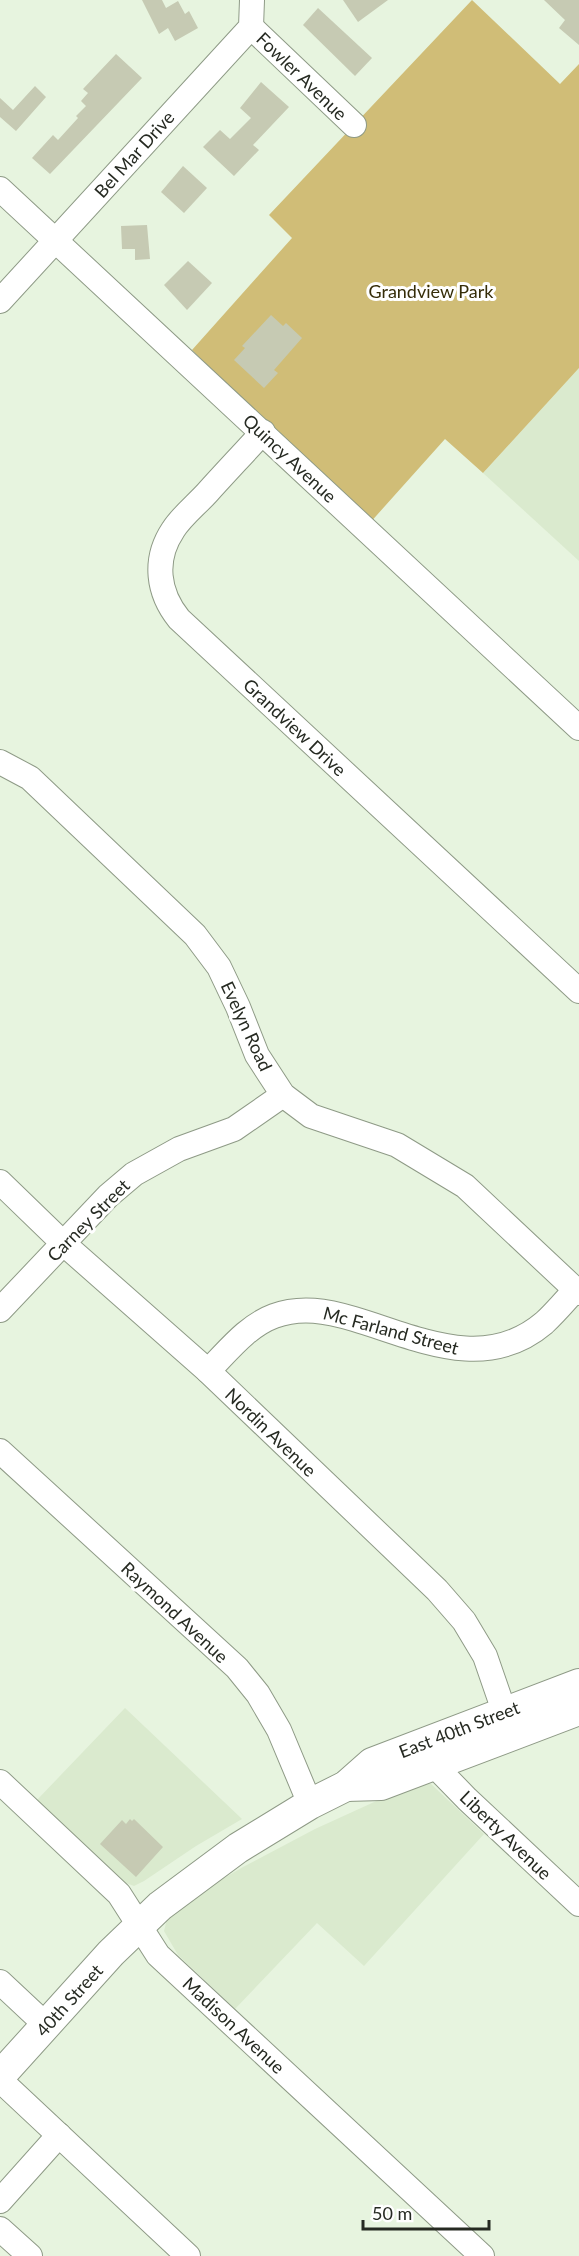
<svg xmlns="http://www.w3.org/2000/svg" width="579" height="2256" font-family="Lato,sans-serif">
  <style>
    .built { fill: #daeace }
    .green { fill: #d0bd77 }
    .building { fill: #c6cab3 }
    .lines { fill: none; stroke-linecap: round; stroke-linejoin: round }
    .minor-casing { stroke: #8e9a86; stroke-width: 26 }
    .major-casing { stroke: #8e9a86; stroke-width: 32 }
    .minor { stroke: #fff; stroke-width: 24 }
    .major { stroke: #fff; stroke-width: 30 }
    .labels { text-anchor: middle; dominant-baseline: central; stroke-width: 6; stroke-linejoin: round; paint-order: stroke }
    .street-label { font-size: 18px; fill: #262a22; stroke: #fff }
    .park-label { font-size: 18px; fill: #362d09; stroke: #fff }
  </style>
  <rect width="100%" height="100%" fill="#e7f4df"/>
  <!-- built -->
  <g class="built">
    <path d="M579,368V561L483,473Z"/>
    <path d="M125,1708L242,1819L196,1846L144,1881L134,1886L126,1883L37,1800Z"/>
    <path d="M418,1782L431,1784L484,1834L364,1966L317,1923L235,2009L178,1955L164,1931L167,1919L202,1891L243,1867L315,1829Z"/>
  </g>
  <!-- green -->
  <path class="green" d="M472,0L560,84L579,64V368L483,473L445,439L368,525L192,350L292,238L269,215Z"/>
  <!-- building -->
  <g class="building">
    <path d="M142,0H162L166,8L178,1L185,14L189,11L198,28L175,41L168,28L159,34Z"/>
    <path d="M343,0H388L358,22Z"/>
    <path d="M544,0H579V45L559,28L565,20Z"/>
    <path d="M318,8L372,58L355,76L303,25Z"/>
    <path d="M116,54L142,78L50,174L32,158L53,135L58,140L78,118L76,116L86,106L81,101L88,93L83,89Z"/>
    <path d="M261,82L289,107L253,145L259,150L234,176L203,147L220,130L230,139L251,118L240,108Z"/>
    <path d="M35,86L46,97L16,131L0,117V98L13,110Z"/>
    <path d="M183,166L207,188L184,213L161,192Z"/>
    <path d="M147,225L150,259L135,260V249H122L121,226Z"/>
    <path d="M188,261L212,283L187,310L164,285Z"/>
    <path d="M271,315L283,326L286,323L302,338L274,370L278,373L264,388L234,360L245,348L242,346Z"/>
    <path d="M130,1819L132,1821L134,1819L163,1847L136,1877L100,1844L122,1820L126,1824Z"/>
  </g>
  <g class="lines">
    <defs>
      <g id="minor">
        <path d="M251,27L354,125"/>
        <path d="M0,189L579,728"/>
        <path d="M0,301L251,27L252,0"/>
        <path d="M263,432C244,453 225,473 207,493C196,505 181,517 173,530C153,560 158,593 179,619L579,991"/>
        <path d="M0,762L30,778L195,935L219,967L238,1007L257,1055L283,1095L311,1116L397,1145L465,1186L579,1293"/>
        <path d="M0,1182L64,1244L208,1371L437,1590L464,1621L485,1656L504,1711"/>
        <path d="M0,1310L108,1196L134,1174L179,1149L234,1129L283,1095"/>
        <path d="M208,1371C228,1351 247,1326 274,1316C301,1306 327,1311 354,1319C418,1338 485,1373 544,1323C555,1313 565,1301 575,1290"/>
        <path d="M0,1451L237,1668L258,1694L279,1730L310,1804"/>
        <path d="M433,1764L467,1799L579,1904"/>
        <path d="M0,1782L119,1894L158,1955L482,2256"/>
        <path d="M0,1982L47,2026"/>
        <path d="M0,2080L188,2256"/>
        <path d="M0,2201L59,2135"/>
        <path d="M0,2229L30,2256"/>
      </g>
      <g id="major">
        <path d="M346,1786L381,1785L579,1710"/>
        <path d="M0,2076L111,1953L160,1906L238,1848L310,1804L346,1786L372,1763L579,1684"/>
      </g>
    </defs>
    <!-- minor casing -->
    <use href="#minor" class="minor-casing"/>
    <!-- major casing -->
    <use href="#major" class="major-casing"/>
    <!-- minor -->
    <use href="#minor" class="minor"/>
    <!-- major -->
    <use href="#major" class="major"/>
  </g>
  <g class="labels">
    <!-- street labels -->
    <g class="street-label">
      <text transform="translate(302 76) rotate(44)">Fowler Avenue</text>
      <text transform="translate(134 154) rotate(-48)">Bel Mar Drive</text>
      <text transform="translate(290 458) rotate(43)">Quincy Avenue</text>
      <text transform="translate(295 727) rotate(43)">Grandview Drive</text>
      <text transform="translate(247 1026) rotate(65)">Evelyn Road</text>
      <text transform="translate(88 1220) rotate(-45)">Carney Street</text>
      <text transform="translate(391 1330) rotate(15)">Mc Farland Street</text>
      <text transform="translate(271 1432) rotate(44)">Nordin Avenue</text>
      <text transform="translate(175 1612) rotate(43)">Raymond Avenue</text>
      <text transform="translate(459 1729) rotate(-21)">East 40th Street</text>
      <text transform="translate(506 1835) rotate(44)">Liberty Avenue</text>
      <text transform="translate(69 2000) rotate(-48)">40th Street</text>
      <text transform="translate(234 2025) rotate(43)">Madison Avenue</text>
    </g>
    <!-- park labels -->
    <g class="park-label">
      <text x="431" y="291">Grandview Park</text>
    </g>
  </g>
  <!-- scale -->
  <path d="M363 2220v9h126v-9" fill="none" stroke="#262a22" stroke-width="3"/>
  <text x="372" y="2220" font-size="18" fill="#262a22" stroke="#ffffff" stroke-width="4.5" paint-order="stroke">50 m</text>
</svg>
